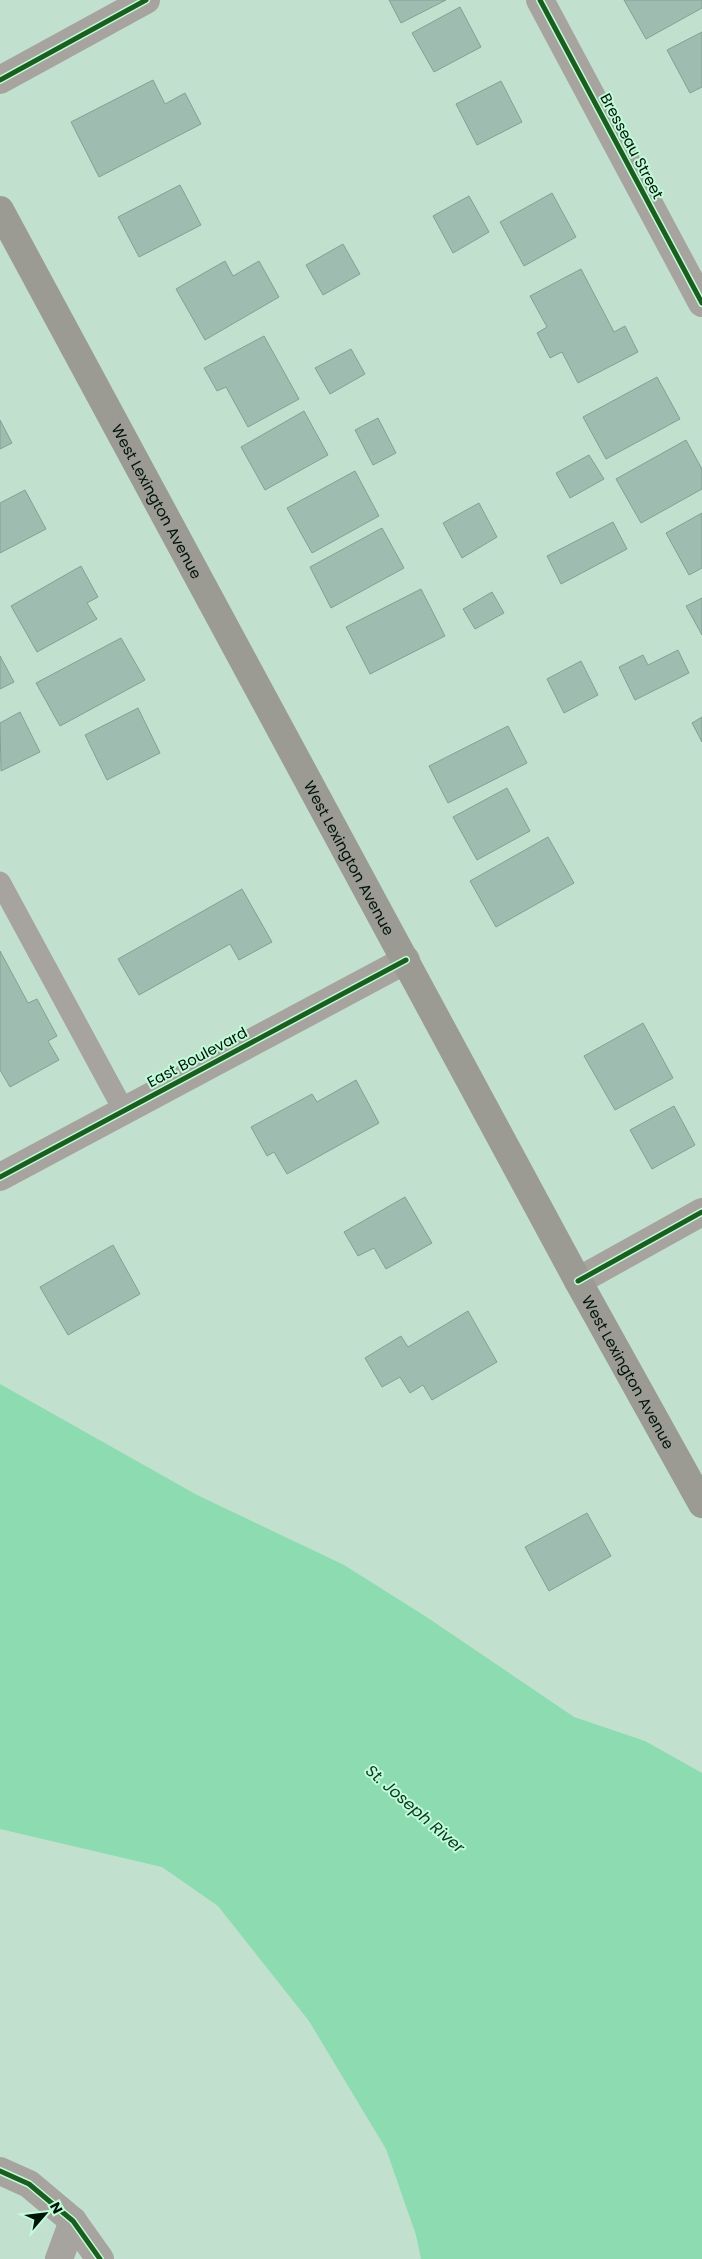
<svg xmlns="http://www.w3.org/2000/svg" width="702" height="2259" font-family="Poppins,sans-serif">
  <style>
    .water { fill: #8ddbb0 }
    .building { fill: #9fbcb0; stroke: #84a095 }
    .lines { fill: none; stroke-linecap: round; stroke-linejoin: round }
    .service { stroke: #a7a39e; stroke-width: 21 }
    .minor { stroke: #a7a39e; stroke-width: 28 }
    .primary { stroke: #9b9b93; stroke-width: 28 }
    .cycleway-casing { stroke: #c1fcd9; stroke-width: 8 }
    .cycleway { stroke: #1b5e20; stroke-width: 5 }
    .labels { text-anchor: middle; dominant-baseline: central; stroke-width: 4; stroke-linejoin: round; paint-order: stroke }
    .street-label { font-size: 15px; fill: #001308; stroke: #c1fcd9 }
    .water-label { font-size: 16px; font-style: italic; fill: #08331f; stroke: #c1fcd9 }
  </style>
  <rect width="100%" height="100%" fill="#c1e1ce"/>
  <!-- water -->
  <path class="water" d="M0,1384L197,1495L344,1565L425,1616L574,1717L645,1741L702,1773V2259H421L416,2235L386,2149L309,2021L218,1906L162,1867L0,1829Z"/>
  <!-- building -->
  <g class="building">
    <path d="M389,0H446L401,23Z"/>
    <path d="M624,0H702V8L646,39Z"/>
    <path d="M460,7L481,47L434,72L412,33Z"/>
    <path d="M702,32V87L690,93L667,50Z"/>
    <path d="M153,80L165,104L185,93L201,124L99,177L71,122Z"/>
    <path d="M501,81L522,122L477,145L456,104Z"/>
    <path d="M180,185L201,225L139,257L118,217Z"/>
    <path d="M552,193L576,237L524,266L500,222Z"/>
    <path d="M469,196L489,232L453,253L433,216Z"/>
    <path d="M343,244L360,274L323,295L306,265Z"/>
    <path d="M225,261L233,276L259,261L279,297L205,340L176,289Z"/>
    <path d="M581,269L614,332L625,326L638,352L578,383L562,352L550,358L537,333L547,327L530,296Z"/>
    <path d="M264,336L299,399L248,427L226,387L217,391L204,368Z"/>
    <path d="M351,349L365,374L330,394L315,368Z"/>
    <path d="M657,377L680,419L606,459L583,417Z"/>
    <path d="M304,411L328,455L265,490L241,447Z"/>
    <path d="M378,418L396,453L373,465L355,430Z"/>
    <path d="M0,420L12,443L0,449Z"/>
    <path d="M686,440L702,469V489L641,523L616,479Z"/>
    <path d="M589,455L604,479L570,498L556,473Z"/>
    <path d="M355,471L379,516L312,553L287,508Z"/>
    <path d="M25,490L46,529L0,553V503Z"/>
    <path d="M479,503L497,537L462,558L443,523Z"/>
    <path d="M702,513V568L689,575L666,533Z"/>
    <path d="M613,522L627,549L561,584L547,556Z"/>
    <path d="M382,528L404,568L331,608L310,567Z"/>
    <path d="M81,566L98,597L87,603L97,619L37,652L11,606Z"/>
    <path d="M421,589L445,636L370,674L346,627Z"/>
    <path d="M492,592L504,613L475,629L463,609Z"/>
    <path d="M702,598V635L686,606Z"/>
    <path d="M121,638L145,680L60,726L36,683Z"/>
    <path d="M678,650L689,673L635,700L619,667L643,655L648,665Z"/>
    <path d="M0,656L14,682L0,689Z"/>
    <path d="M581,661L598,695L564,713L547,679Z"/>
    <path d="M138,708L160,753L107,780L85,735Z"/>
    <path d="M20,712L40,752L1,771L0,723Z"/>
    <path d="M702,717V742L692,723Z"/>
    <path d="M508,726L527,763L448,803L429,766Z"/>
    <path d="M507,788L530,831L477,860L453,817Z"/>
    <path d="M548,837L574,883L496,927L470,881Z"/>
    <path d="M242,889L272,942L239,960L230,944L139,995L118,959Z"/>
    <path d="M0,951L28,1003L37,999L57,1036L48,1041L59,1060L10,1087L0,1070Z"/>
    <path d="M643,1023L673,1078L615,1110L584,1056Z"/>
    <path d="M356,1080L379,1123L287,1174L274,1152L267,1156L251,1127L312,1094L317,1102Z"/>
    <path d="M674,1106L695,1145L652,1169L630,1130Z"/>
    <path d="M405,1197L432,1243L386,1269L374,1248L358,1256L344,1232Z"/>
    <path d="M113,1245L140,1294L68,1335L40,1287Z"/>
    <path d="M468,1311L497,1362L432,1400L423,1385L410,1393L400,1377L382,1387L365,1358L401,1336L408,1347Z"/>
    <path d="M587,1513L611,1556L549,1591L525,1547Z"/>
  </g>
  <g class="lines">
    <!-- service -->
    <path class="service" d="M0,882L124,1111"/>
    <!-- minor -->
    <g class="minor">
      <path d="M540,0L702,303"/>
      <path d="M0,80L146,0"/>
      <path d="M0,1177L406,960"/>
      <path d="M578,1281L702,1212"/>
      <path d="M0,2171L29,2184L73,2221L100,2259"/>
      <path d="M59,2259L73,2221"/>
    </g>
    <!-- primary -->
    <path class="primary" id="s1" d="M0,210L578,1281L702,1504"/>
    <defs>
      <g id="cycleway">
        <path d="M540,0L702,303"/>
        <path d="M0,80L146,0"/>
        <path d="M0,1177L406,960"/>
        <path d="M578,1281L702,1212"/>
        <path d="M0,2171L29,2184L73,2221L100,2259"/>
      </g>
    </defs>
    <!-- cycleway casing -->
    <use href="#cycleway" class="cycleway-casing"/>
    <!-- cycleway -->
    <use href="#cycleway" class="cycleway"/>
  </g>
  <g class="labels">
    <!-- street labels -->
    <g class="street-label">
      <text transform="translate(632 146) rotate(62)">Bresseau Street</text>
      <text stroke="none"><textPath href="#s1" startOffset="331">West Lexington Avenue</textPath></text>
      <text stroke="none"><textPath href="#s1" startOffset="736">West Lexington Avenue</textPath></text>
      <text transform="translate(197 1057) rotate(-28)">East Boulevard</text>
      <text stroke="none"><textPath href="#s1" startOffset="1321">West Lexington Avenue</textPath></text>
    </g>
    <!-- water labels -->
    <g class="water-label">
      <text transform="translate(415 1809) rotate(41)">St. Joseph River</text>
    </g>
  </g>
  <!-- north arrow -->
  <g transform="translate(45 2214) rotate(62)" stroke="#c1fcd9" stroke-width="4" paint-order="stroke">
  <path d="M0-4L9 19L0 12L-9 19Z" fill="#001308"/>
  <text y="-8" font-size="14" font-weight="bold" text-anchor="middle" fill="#001308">N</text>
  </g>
</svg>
